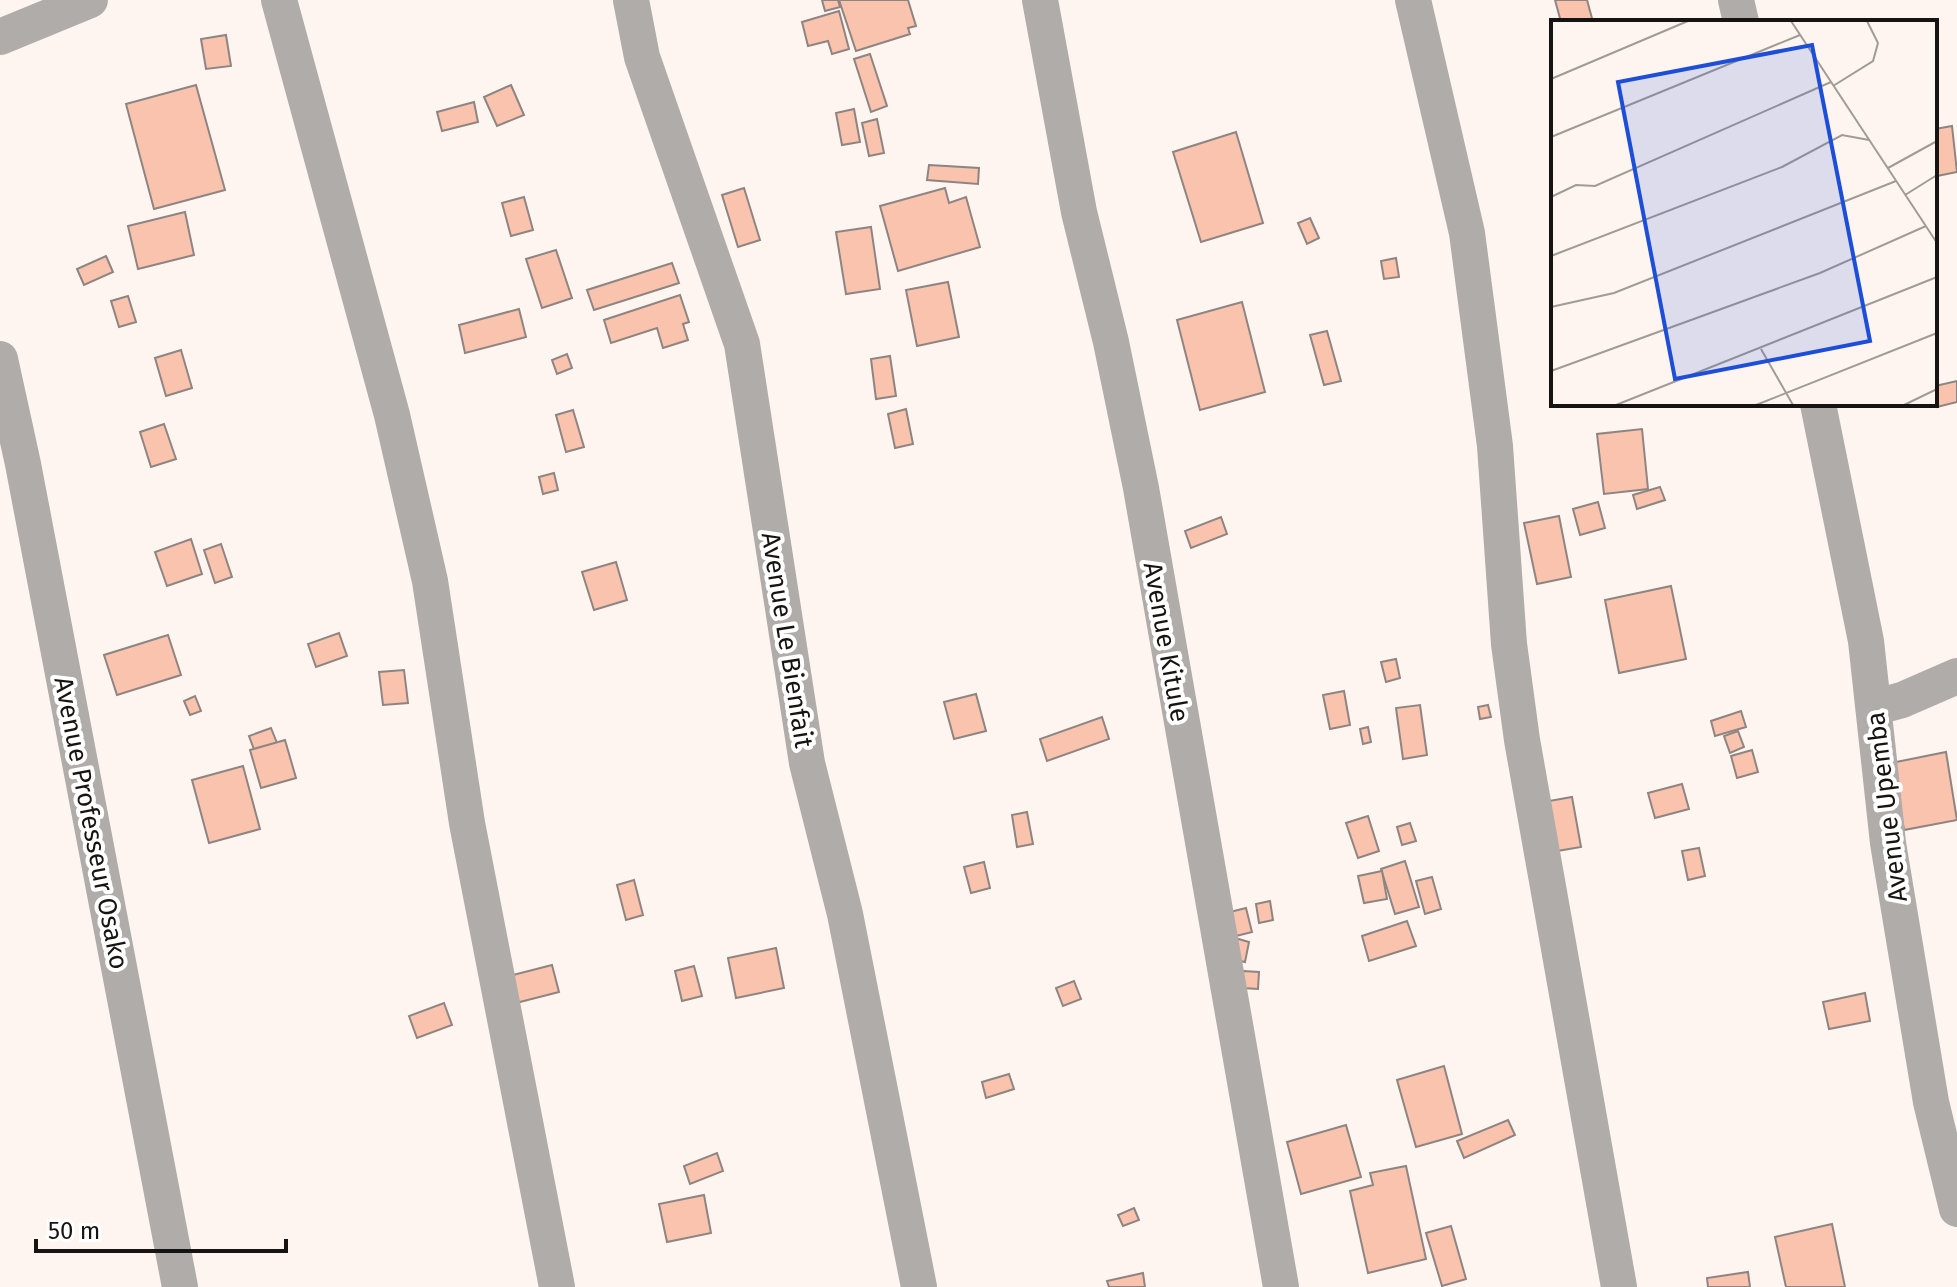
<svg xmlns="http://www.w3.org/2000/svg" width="1957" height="1287" font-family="'Fira Sans',sans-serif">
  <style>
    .building { fill: #fac3ae; stroke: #8e8582; stroke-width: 2 }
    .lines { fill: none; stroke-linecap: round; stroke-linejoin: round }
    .minor { stroke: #afaca9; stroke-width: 36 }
    .labels { text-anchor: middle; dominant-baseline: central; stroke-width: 8; stroke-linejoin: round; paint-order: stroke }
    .street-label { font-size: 26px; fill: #161412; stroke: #fff }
    .inset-road { fill: none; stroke: #a19b97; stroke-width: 2 }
    .view { fill: #1d4ed8; fill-opacity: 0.15; stroke: #1d4ed8; stroke-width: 4 }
    .inset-edge { fill: none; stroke: #161412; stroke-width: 4 }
  </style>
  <rect width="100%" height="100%" fill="#fef5f0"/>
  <!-- building -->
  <g class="building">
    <path d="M822,0H838L840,7L825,11Z"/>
    <path d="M839,0H908L916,26L908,28L910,34L856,51Z"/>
    <path d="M1555,0H1587L1593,22H1561Z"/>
    <path d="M839,11L849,49L832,54L828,41L808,46L802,22Z"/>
    <path d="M226,35L231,66L206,69L201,39Z"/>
    <path d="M870,54L887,106L871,112L854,59Z"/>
    <path d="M196,85L225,190L154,209L126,104Z"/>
    <path d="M511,85L524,115L497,126L484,97Z"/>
    <path d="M474,102L478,122L442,131L437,112Z"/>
    <path d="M854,109L860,142L842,145L836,113Z"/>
    <path d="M877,119L884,153L869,156L862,123Z"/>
    <path d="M1952,126L1957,172L1937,176L1935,129Z"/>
    <path d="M1236,132L1263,223L1201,242L1173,152Z"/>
    <path d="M929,165L979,168L978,184L927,180Z"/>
    <path d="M744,188L760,240L738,247L722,195Z"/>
    <path d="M945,188L949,203L966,197L980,247L898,271L880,206Z"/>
    <path d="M524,197L533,230L511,236L502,203Z"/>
    <path d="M185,212L194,255L138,269L128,226Z"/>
    <path d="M1310,218L1319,238L1307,244L1298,223Z"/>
    <path d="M871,227L880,289L846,294L836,232Z"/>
    <path d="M556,250L572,298L542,308L526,259Z"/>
    <path d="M106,256L113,272L84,285L77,269Z"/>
    <path d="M1396,258L1399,277L1384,279L1381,261Z"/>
    <path d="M672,263L679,283L594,310L587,290Z"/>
    <path d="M948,282L959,337L917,346L906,290Z"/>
    <path d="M680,295L689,322L683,324L688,340L663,348L657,328L611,343L604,320Z"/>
    <path d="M128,296L136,322L119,327L111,301Z"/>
    <path d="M1242,302L1265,392L1200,410L1177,320Z"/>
    <path d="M519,309L526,337L465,353L459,325Z"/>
    <path d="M1327,331L1341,381L1324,385L1310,335Z"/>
    <path d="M181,350L192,388L166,396L155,358Z"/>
    <path d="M567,354L572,368L557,374L552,360Z"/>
    <path d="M890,356L896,396L876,399L871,359Z"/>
    <path d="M1957,381V402L1937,407L1935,386Z"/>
    <path d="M906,409L913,444L895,448L888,414Z"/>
    <path d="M573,410L584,447L566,452L556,415Z"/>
    <path d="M164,424L176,459L151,467L140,432Z"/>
    <path d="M1642,429L1648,489L1604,494L1597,434Z"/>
    <path d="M554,473L558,490L543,494L539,477Z"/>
    <path d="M1660,487L1665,500L1637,509L1633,495Z"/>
    <path d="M1598,502L1605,528L1580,535L1573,509Z"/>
    <path d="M1559,516L1571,577L1537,584L1524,523Z"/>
    <path d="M1221,517L1227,534L1191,548L1185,531Z"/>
    <path d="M191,539L202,574L167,586L155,552Z"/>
    <path d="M221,544L232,577L215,583L204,550Z"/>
    <path d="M616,562L627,600L594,610L582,572Z"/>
    <path d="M1671,586L1686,659L1619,673L1605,600Z"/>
    <path d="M339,633L347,656L316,667L308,644Z"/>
    <path d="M168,635L181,675L117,695L104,655Z"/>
    <path d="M1396,659L1400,678L1386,682L1381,662Z"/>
    <path d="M404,670L408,703L383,705L379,672Z"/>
    <path d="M1344,691L1350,725L1330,729L1323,695Z"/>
    <path d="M976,694L986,731L954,739L944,702Z"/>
    <path d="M195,696L201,711L190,715L184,701Z"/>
    <path d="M1420,705L1427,755L1403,759L1396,708Z"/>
    <path d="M1488,705L1491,717L1480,719L1478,707Z"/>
    <path d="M1741,711L1746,727L1715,736L1711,721Z"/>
    <path d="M1102,717L1109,739L1047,761L1040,739Z"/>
    <path d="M1368,727L1371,742L1363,744L1360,729Z"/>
    <path d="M271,728L277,743L255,752L249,736Z"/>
    <path d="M1738,731L1744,747L1730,753L1724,736Z"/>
    <path d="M285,740L296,778L261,788L250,750Z"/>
    <path d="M1752,750L1758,772L1737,778L1731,756Z"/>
    <path d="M1946,752L1957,820L1904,830L1891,763Z"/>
    <path d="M243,766L260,829L209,843L192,780Z"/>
    <path d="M1682,784L1689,809L1655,818L1648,793Z"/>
    <path d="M1572,797L1581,847L1557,851L1549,801Z"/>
    <path d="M1027,812L1033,844L1017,847L1012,815Z"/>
    <path d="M1368,816L1379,851L1358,858L1346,823Z"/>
    <path d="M1410,823L1416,841L1402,845L1397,827Z"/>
    <path d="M1699,848L1705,876L1688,880L1682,851Z"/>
    <path d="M1405,861L1419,907L1395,914L1381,869Z"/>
    <path d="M984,862L990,888L971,893L964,867Z"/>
    <path d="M1382,871L1387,899L1364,903L1358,876Z"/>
    <path d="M1432,877L1441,909L1425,914L1416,881Z"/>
    <path d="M634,880L643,915L626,920L617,885Z"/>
    <path d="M1270,901L1273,920L1259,923L1256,904Z"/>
    <path d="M1246,908L1252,932L1236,936L1230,912Z"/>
    <path d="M1407,921L1416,946L1369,961L1362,936Z"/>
    <path d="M1235,938L1249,942L1245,962L1230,959Z"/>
    <path d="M776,948L784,988L736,998L728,958Z"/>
    <path d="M552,965L559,992L516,1003L509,976Z"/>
    <path d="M694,966L702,996L682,1001L675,971Z"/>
    <path d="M1243,971L1259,972L1258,989L1242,988Z"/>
    <path d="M1074,981L1081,999L1063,1006L1056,988Z"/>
    <path d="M1865,993L1870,1021L1829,1029L1823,1002Z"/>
    <path d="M444,1003L452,1025L417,1038L409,1016Z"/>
    <path d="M1444,1066L1462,1134L1416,1147L1397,1080Z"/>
    <path d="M1009,1074L1014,1089L986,1098L982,1082Z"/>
    <path d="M1508,1120L1515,1135L1464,1158L1457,1141Z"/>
    <path d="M1346,1125L1361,1177L1301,1194L1287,1142Z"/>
    <path d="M717,1153L723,1171L690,1184L684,1166Z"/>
    <path d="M1406,1166L1426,1259L1368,1273L1350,1191L1373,1185L1370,1173Z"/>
    <path d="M704,1195L711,1233L667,1242L659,1204Z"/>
    <path d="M1134,1208L1139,1220L1123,1226L1118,1215Z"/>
    <path d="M1832,1224L1845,1287H1786L1775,1237Z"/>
    <path d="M1451,1226L1466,1279L1442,1286L1426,1233Z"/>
    <path d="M1748,1272L1750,1287H1708L1707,1278Z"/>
    <path d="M1143,1273L1145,1287H1109L1107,1281Z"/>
  </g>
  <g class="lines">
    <!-- minor -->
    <g class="minor">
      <path d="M279,0L392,415L430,581L467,823L557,1287"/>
      <path d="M631,0L642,57L742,344L807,763L845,914L919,1287"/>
      <path d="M1040,0L1079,212L1111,342L1141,488L1281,1287"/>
      <path d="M1413,0L1467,233L1495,446L1509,644L1522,740L1619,1287"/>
      <path d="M1736,0L1741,22"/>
      <path d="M0,37L90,0"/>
      <path d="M0,359L23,464L180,1287"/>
      <path d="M1818,404L1866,641L1888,843L1931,1102L1957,1209"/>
      <path d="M1876,707L1902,700L1957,676"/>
    </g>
  </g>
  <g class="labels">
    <!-- street labels -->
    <g class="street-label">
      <text transform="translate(787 640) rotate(81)">Avenue Le Bienfait</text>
      <text transform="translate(1166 642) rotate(80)">Avenue Kitule</text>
      <text transform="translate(1887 807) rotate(-97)">Avenue Upemba</text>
      <text transform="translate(91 823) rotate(79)">Avenue Professeur Osako</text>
    </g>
  </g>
  <!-- overview -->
  <g transform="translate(1551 20)">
    <rect width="386" height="386" fill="#fef5f0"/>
    <path class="inset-road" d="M240,1L386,223M0,59L137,1M282,66L322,41L327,23L316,1M0,117L249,15M337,148L386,121M354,175L386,155M0,177L25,165L44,166L280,62M0,236L231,147L291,115L318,120M0,287L63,273L345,161M210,329L242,385M0,351L269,253L375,206M65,385L386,257M205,385L386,313M353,385L386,369"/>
    <path class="view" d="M261,25L319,321L124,359L67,62Z"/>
    <rect width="386" height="386" class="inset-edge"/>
  </g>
  <!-- scale -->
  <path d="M36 1239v12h250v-12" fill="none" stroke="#161412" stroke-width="4"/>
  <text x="48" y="1239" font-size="24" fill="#161412" stroke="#ffffff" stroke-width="6" paint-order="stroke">50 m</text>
</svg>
